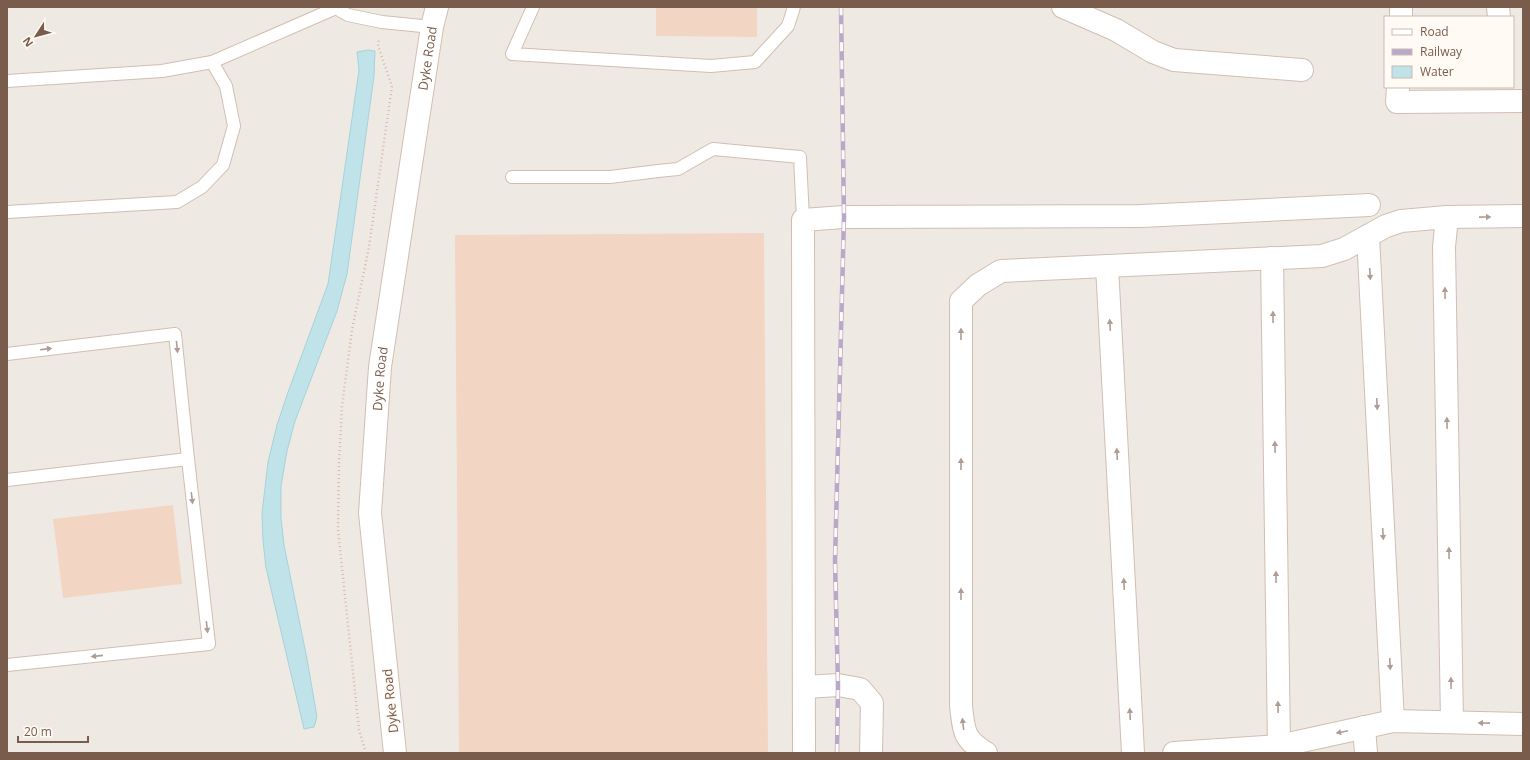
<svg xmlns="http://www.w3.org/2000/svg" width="1530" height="760" font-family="'Open Sans',sans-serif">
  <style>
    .industrial { fill: #efe9e4; fill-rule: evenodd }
    .water { fill: #bfe3e8; stroke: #a5d3da }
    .building { fill: #f3d5c3 }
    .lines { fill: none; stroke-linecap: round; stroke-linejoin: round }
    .service-casing { stroke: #d1beb0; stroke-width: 14 }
    .minor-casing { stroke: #d1beb0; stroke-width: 24 }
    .path { stroke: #d9b8a5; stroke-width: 2.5; stroke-dasharray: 1 3; stroke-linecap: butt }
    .service { stroke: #fff; stroke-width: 12 }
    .minor { stroke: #fff; stroke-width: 22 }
    .rail-casing { stroke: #b9a8c9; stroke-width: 4.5 }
    .rail { stroke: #fffaf3; stroke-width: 3; stroke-dasharray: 9; stroke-linecap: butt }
    .oneway { fill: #af9d94 }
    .labels { text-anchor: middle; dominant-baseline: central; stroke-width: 3; stroke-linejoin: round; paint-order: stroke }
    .street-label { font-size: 13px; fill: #7a5c4d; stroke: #fffaf3 }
  </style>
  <rect width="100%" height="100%" fill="#fdf6ec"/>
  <!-- industrial -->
  <path class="industrial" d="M7,7H1523V753H7ZM1385,17H1513V87H1385Z"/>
  <!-- water -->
  <path class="water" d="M368,50L375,51L374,76L347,274L337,311L295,421L287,451L281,486V518L284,545L307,659L317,717L314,727L304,729L266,568L263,541L262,513L268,462L277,425L287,395L328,284L359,70L357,52Z"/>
  <!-- building -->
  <g class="building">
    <path d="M656,7H757V37L656,36Z"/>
    <path d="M764,233L768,753H459L455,235Z"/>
    <path d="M173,505L182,584L63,598L53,519Z"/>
  </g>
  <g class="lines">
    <defs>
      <g id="service">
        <path d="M334,7L348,15L382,22L432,27"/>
        <path d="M533,7L512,54L711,66L755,62L788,26L794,7"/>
        <path d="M7,81L162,71L212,62L336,8"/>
        <path d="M512,177H610L658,171L678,169L713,149L800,157L803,220"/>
        <path d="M7,212L177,202L202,187L223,165L234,126L226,86L212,62"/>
        <path d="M7,354L175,334L188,459L209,644L7,665"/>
        <path d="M7,480L188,459"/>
      </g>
      <g id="minor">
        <path d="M1063,7L1116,30L1153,52L1174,60L1302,70"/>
        <path d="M1498,7L1499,17"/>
        <path d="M1401,17V7"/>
        <path d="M1398,87L1397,102L1523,101"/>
        <path d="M1447,217L1444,247L1452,722"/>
        <path d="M1368,236L1393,721"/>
        <path d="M1272,258L1279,746"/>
        <path d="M1107,266L1133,753"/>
        <path d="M805,687L838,685L860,689L872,703L871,753"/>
        <path d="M1364,727L1366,753"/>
        <path id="s1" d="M395,753L370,513L380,367L432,27L437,7"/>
        <path d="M804,753L803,220L844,217L1141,216L1369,205"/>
        <path d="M986,753C963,739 964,731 961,706V301L978,285L1001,271L1322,256L1344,249L1386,226L1401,221L1447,217L1523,216"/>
        <path d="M1174,753L1279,746L1393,721L1523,724"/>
      </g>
    </defs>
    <!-- service casing -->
    <use href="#service" class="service-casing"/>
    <!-- minor casing -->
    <use href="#minor" class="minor-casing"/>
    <!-- path -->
    <path class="path" d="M366,753L359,730L338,529L339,463L342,406L352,330L369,247L392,86L378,46L379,38"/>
    <!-- service -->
    <use href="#service" class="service"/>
    <!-- minor -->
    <use href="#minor" class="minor"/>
    <defs>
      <path id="rail" d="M837,753L838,685L835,561L844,217L841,7"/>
    </defs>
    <!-- rail casing -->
    <use href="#rail" class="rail-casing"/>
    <!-- rail -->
    <use href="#rail" class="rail"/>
  </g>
  <!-- one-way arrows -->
  <defs><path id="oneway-solid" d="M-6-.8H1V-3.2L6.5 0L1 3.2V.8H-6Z"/></defs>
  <g class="oneway">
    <use href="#oneway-solid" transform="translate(1485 217) rotate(-1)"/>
    <use href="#oneway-solid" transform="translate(1370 274) rotate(87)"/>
    <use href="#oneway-solid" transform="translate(1445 293) rotate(-91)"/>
    <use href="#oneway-solid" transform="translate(1273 317) rotate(-91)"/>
    <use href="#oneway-solid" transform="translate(1110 325) rotate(-93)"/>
    <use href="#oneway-solid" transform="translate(961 334) rotate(-90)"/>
    <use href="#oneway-solid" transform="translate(177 347) rotate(84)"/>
    <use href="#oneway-solid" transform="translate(46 349) rotate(-7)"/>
    <use href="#oneway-solid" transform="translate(1377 404) rotate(87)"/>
    <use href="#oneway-solid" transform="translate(1447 423) rotate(-91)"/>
    <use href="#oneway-solid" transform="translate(1275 447) rotate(-91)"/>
    <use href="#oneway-solid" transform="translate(1117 454) rotate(-93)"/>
    <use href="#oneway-solid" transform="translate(961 464) rotate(-90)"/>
    <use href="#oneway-solid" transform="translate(192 498) rotate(83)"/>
    <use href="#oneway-solid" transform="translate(1383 534) rotate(87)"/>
    <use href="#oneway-solid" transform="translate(1449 553) rotate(-91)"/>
    <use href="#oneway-solid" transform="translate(1276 577) rotate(-91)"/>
    <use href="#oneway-solid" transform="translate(1124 584) rotate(-93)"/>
    <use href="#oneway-solid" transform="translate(961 594) rotate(-90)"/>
    <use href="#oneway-solid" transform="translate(207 627) rotate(83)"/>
    <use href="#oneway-solid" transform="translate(97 656) rotate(174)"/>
    <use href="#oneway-solid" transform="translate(1390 664) rotate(87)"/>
    <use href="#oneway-solid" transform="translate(1451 683) rotate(-91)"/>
    <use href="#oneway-solid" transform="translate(1278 707) rotate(-91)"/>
    <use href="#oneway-solid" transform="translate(1130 714) rotate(-93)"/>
    <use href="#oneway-solid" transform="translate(1484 723) rotate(-179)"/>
    <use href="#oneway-solid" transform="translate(963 724) rotate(-97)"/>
    <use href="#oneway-solid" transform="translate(1342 732) rotate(168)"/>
  </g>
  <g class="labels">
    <!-- street labels -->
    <g class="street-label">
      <text stroke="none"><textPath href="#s1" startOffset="700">Dyke Road</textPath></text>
      <text stroke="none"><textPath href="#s1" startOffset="376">Dyke Road</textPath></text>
      <text transform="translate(390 701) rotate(-96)">Dyke Road</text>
    </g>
  </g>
  <!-- border -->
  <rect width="1530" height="760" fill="none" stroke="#7a5c4d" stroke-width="16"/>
  <!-- legend -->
  <rect x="1384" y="16" width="130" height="72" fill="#fffaf3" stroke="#cabbb1"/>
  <rect x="1392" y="29" width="20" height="6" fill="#ffffff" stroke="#cabbb1"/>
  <text x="1420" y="36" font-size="12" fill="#7a5c4d">Road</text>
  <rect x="1392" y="49" width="20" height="6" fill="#b9a8c9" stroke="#cabbb1"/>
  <text x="1420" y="56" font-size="12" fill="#7a5c4d">Railway</text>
  <rect x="1392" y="66" width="20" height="12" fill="#bfe3e8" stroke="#cabbb1"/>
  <text x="1420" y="76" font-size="12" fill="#7a5c4d">Water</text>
  <!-- north arrow -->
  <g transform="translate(36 36) rotate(234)" stroke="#fffaf3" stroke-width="3" paint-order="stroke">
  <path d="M0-3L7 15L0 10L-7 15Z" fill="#7a5c4d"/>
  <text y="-6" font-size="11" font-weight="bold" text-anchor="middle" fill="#7a5c4d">N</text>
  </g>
  <!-- scale -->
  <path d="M18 736v6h70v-6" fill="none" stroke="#7a5c4d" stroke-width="2"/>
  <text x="24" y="736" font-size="12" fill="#7a5c4d" stroke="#fffaf3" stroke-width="3" paint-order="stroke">20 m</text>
</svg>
